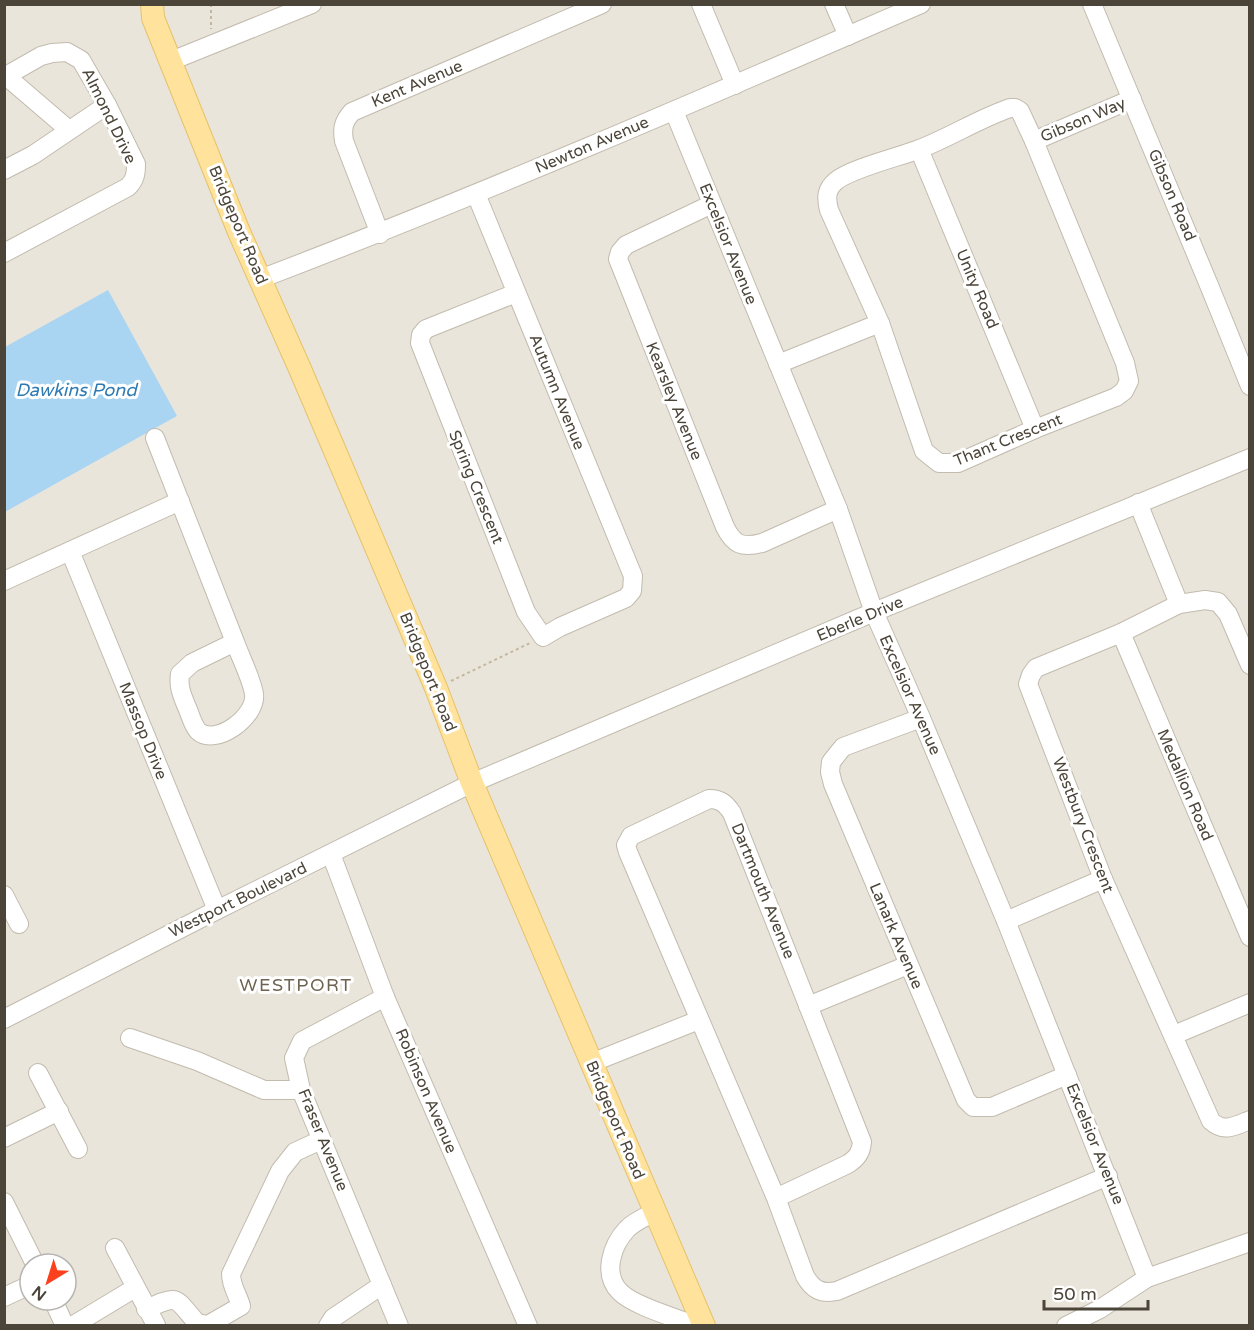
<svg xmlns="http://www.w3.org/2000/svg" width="1254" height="1330" font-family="'Varela Round',sans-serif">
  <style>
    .residential { fill: #eae5da; fill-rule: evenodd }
    .water { fill: #a9d4f2 }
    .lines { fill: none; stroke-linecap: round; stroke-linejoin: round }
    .minor-casing { stroke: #c2bbae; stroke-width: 20 }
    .major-casing { stroke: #e6c16a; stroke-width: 24 }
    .path { stroke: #c4b79f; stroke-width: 2; stroke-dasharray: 3 3; stroke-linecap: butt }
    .minor { stroke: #fff; stroke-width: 18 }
    .major { stroke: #ffe39c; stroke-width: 22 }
    .labels { text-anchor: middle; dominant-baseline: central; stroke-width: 6; stroke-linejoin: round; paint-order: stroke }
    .street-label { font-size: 16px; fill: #4b4439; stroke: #fff }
    .water-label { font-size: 18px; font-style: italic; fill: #2e7ab2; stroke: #fff }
    .neighbourhood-label { font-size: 18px; letter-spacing: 1.5px; fill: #6e6250; stroke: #fff }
  </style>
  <rect width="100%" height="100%" fill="#f6f3ec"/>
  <!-- residential -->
  <path class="residential" d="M5,5H1249V1325H5V512L177,416L5,347ZM30,1264H66V1300H30Z"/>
  <!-- water -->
  <path class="water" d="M108,290L177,416L5,512V347Z"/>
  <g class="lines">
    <defs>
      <g id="minor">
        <path d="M701,4L735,85"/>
        <path d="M834,4L848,36"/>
        <path d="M1092,4L1211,290L1250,386"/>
        <path d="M171,61L312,4"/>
        <path d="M6,76L69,130"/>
        <path d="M4,77L41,56L52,53L67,52L81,60L107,105L136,164C136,174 135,180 128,187L4,253"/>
        <path d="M1010,108H1015L1020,111L1034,141L1125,363L1129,381L1124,391L1116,397L1035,429L958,463H939L924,451L880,323L829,210C826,198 826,189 836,181C850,169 898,157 917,150C949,138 978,119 1010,108Z"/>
        <path d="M674,111L838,509L874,612L921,718L1006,921L1147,1278"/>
        <path d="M1034,141L1132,99"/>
        <path d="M919,149L1035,429"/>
        <path d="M4,170L33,155L107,105"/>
        <path d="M476,194L633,576L632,591L626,598L560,627L543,637L526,612L420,343L421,335L426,329L516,293"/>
        <path d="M712,204L626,245L620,252L618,259L725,527C734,545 742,548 762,543L838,509"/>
        <path d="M380,234L344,141C342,129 343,122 352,112L602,4"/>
        <path d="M260,279C483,194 702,99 921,4"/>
        <path d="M778,364L880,323"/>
        <path d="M155,438L235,642L192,663L180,674C178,686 182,695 186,705C190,713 192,724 198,731C215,747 257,717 254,694C252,680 240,656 235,642"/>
        <path d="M1138,503L1179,604"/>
        <path d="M70,551L217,910"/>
        <path d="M4,581L180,501"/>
        <path d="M1121,633L1250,937"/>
        <path d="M1250,665L1228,614L1218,602L1205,600L1179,604L1121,633L1036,668L1031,675L1028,684L1103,879L1211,1121C1224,1133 1235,1126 1250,1120"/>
        <path d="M921,718L843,747L831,762L830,772L833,784L966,1100L973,1107H992L1067,1075"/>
        <path d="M331,854L385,997L528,1326"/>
        <path d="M4,895L19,924"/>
        <path d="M1006,921L1103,879"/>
        <path d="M385,997L302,1041L294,1058L301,1090L399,1326"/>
        <path d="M808,1006L908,965"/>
        <path d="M4,1019L217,910L472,783L874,612L1250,458"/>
        <path d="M1174,1035L1250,1003"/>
        <path d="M130,1038L197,1061L264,1090H301"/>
        <path d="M591,1063L699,1020"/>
        <path d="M38,1073L78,1149"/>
        <path d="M4,1138L59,1111"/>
        <path d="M776,1198L848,1164C857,1158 861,1153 862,1142L732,813C726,804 721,799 709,799L631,836L626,845L628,852L776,1198L805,1276C813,1290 821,1294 837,1291L1108,1176"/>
        <path d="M4,1202L35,1264"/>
        <path d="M655,1212C645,1217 635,1221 627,1229C612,1245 602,1274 620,1292C634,1306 677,1318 696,1326"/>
        <path d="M115,1248L156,1325"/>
        <path d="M4,1297L30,1285"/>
        <path d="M53,1300L65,1326"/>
        <path d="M146,1309C180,1294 174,1297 197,1323L208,1325L241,1306C238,1295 231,1286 231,1274L280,1171L295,1152L321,1140"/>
        <path d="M72,1326L135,1288"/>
        <path d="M328,1326L333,1318L382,1285"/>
        <path d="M1066,1326L1100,1309L1147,1278L1250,1242"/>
      </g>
      <path id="major" d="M152,4L153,18L239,232L300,369L436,688L472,783L704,1326"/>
    </defs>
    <!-- minor casing -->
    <use href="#minor" class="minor-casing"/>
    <!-- major casing -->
    <use href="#major" class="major-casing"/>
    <!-- path -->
    <g class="path">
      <path d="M211,4V29"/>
      <path d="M451,681L530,643"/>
    </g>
    <!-- minor -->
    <use href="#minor" class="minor"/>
    <!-- major -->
    <use href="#major" class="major"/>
  </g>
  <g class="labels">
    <!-- street labels -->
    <g class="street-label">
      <text transform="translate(417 84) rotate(-23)">Kent Avenue</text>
      <text transform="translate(109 116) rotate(64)">Almond Drive</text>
      <text transform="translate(1083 120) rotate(-23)">Gibson Way</text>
      <text transform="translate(592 145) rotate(-23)">Newton Avenue</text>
      <text transform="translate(1172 195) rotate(67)">Gibson Road</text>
      <text transform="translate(238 225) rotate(67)">Bridgeport Road</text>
      <text transform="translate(728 244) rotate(68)">Excelsior Avenue</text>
      <text transform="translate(977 289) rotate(67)">Unity Road</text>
      <text transform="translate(557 392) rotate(68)">Autumn Avenue</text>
      <text transform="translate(674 401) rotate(68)">Kearsley Avenue</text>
      <text transform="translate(1008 440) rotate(-22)">Thant Crescent</text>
      <text transform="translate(476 487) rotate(68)">Spring Crescent</text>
      <text transform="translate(860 619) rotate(-23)">Eberle Drive</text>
      <text transform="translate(428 672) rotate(68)">Bridgeport Road</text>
      <text transform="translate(910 695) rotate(66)">Excelsior Avenue</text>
      <text transform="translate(143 731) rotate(68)">Massop Drive</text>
      <text transform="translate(1185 785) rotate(67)">Medallion Road</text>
      <text transform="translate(1083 825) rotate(69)">Westbury Crescent</text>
      <text transform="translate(763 891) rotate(68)">Dartmouth Avenue</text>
      <text transform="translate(238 900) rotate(-26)">Westport Boulevard</text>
      <text transform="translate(896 936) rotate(67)">Lanark Avenue</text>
      <text transform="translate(426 1091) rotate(67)">Robinson Avenue</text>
      <text transform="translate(615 1120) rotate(67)">Bridgeport Road</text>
      <text transform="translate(323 1140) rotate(68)">Fraser Avenue</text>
      <text transform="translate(1095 1144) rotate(68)">Excelsior Avenue</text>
    </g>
    <!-- water labels -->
    <g class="water-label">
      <text x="76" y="390">Dawkins Pond</text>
    </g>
    <!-- neighbourhood labels -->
    <g class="neighbourhood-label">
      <text x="296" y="985">WESTPORT</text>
    </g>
  </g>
  <!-- border -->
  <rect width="1254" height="1330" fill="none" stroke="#4b4439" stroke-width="12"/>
  <!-- north arrow -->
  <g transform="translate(48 1282) rotate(218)"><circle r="28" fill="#ffffff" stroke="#b7b4b0" stroke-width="1.5"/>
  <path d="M0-4.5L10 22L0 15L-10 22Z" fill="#fc3f1d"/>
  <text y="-9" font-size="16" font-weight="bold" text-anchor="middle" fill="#4b4439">N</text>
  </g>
  <!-- scale -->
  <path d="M1044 1300v9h104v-9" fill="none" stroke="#4b4439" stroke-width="3"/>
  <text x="1053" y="1300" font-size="18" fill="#4b4439" stroke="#ffffff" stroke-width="4.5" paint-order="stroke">50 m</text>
</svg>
